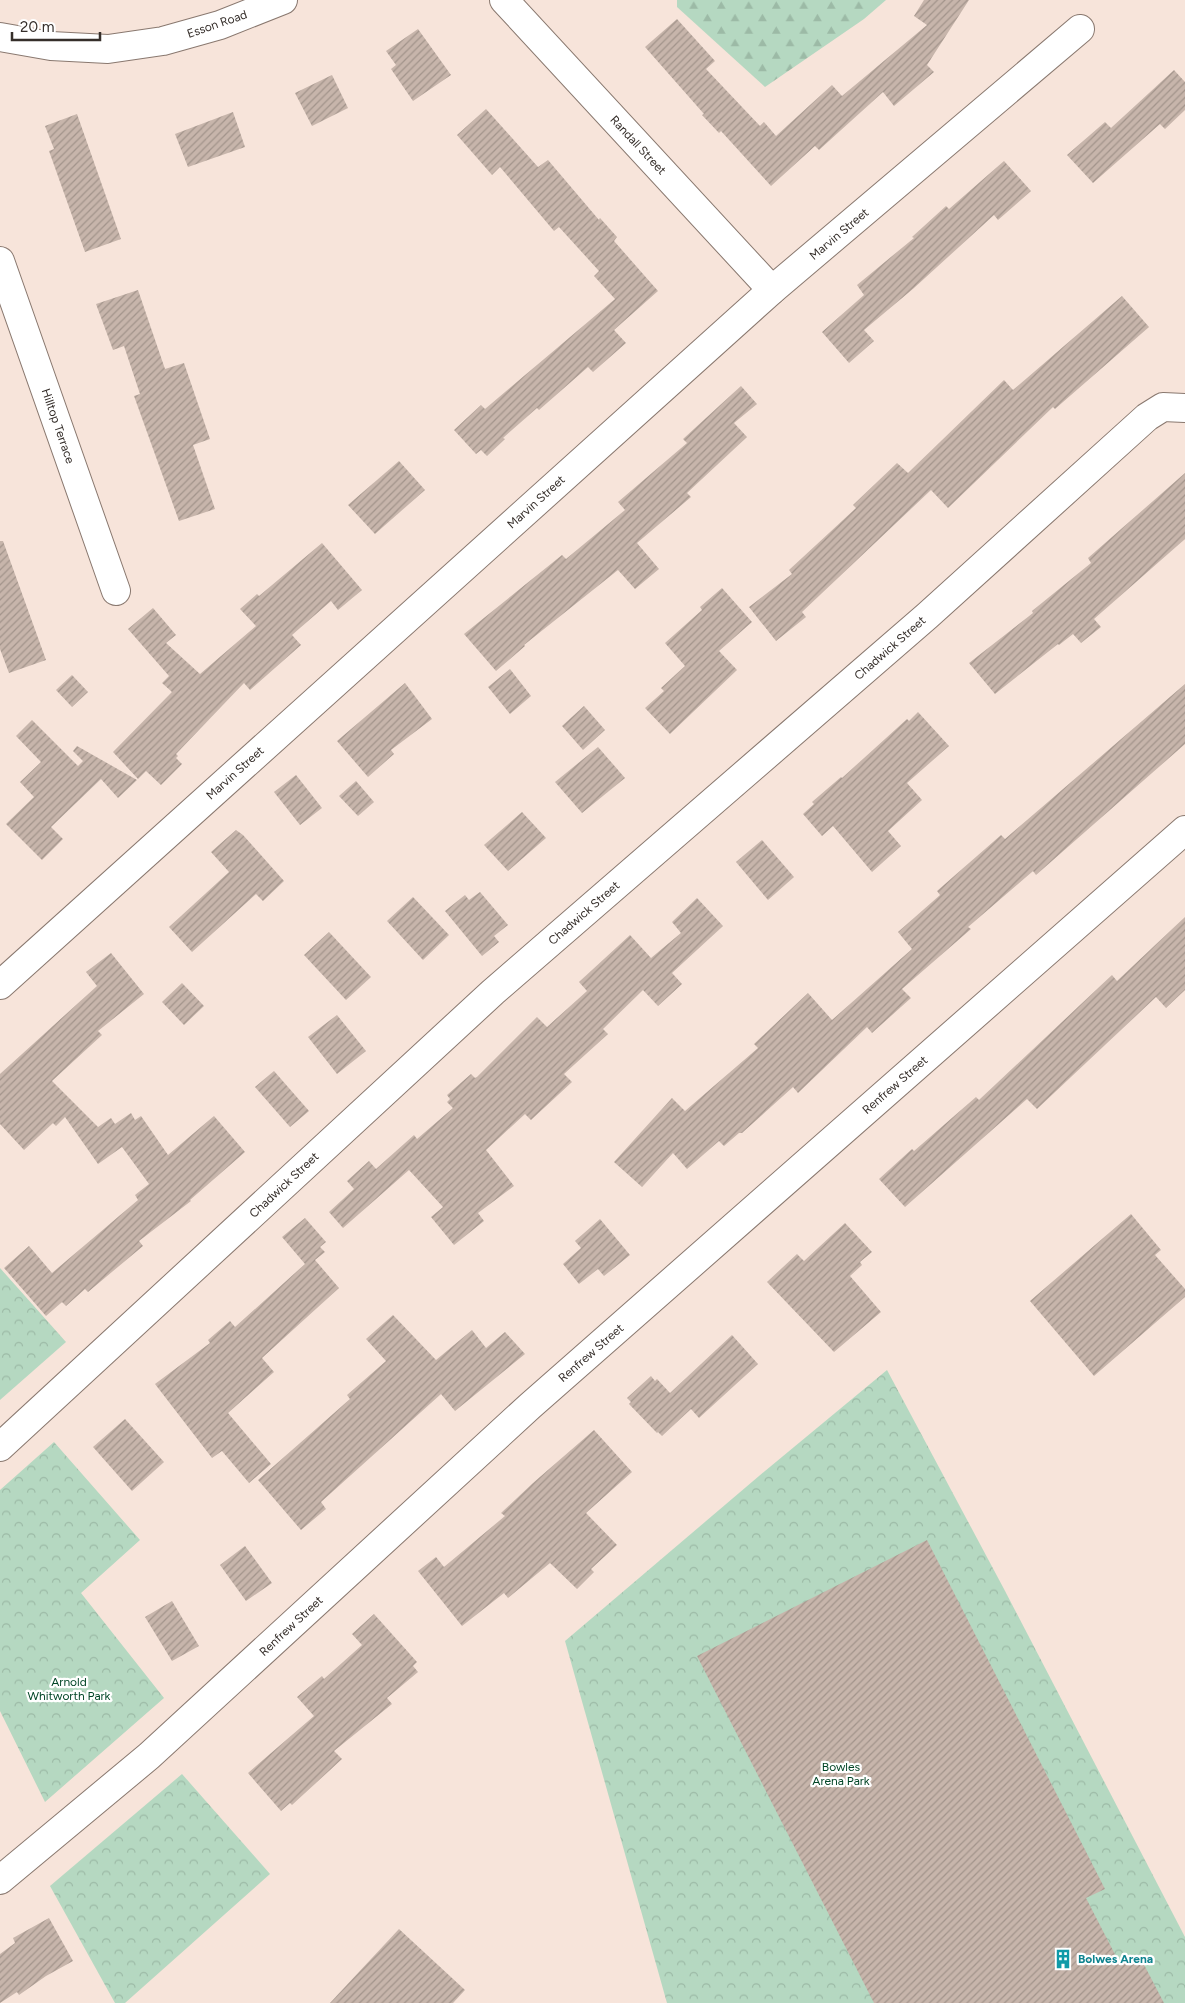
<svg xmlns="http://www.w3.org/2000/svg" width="1185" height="2003" font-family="Figtree,sans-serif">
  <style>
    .forest { fill: url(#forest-firs) }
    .park { fill: url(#park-crowns) }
    .building { fill: url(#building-hatch) }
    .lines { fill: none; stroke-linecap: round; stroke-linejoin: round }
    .street-casing { stroke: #89786f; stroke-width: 30 }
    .street { stroke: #fff; stroke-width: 28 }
    .labels { text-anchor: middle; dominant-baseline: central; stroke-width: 4.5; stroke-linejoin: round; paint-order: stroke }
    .street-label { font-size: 12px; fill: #352e2a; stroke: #fff }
    .park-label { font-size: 12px; fill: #004526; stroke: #fff }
    .culture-label { font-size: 12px; font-weight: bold; fill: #0d838f; stroke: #fff; text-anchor: start }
  </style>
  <defs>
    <pattern id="forest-firs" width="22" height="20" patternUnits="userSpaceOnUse" patternTransform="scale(1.25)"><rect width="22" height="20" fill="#b5d8c1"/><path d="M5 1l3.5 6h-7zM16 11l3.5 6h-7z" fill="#9cbaa6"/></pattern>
    <pattern id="park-crowns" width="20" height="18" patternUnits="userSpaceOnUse" patternTransform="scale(1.25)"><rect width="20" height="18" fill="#b5d8c1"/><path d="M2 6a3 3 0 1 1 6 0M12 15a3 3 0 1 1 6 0" fill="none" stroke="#9cbaa6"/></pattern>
    <pattern id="building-hatch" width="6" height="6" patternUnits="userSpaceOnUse" patternTransform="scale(1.25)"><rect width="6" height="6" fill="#c7b5ab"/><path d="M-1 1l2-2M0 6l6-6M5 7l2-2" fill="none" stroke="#a2948b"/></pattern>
  </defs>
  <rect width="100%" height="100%" fill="#f7e4da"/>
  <!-- forest -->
  <path class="forest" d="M677,0H886L864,19L765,87L677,7Z"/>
  <!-- park -->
  <g class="park">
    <path d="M0,1268L66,1342L0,1400Z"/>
    <path d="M887,1370L1004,1589L1185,1937V2003H667L565,1641L759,1476Z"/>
    <path d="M54,1442L140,1540L81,1593L164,1698L45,1802L0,1711V1490Z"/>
    <path d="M182,1774L270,1874L125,2003H115L50,1886Z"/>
  </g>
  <!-- building -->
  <g class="building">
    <path d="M924,0H969L927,65L934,72L894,106L883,92L819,150L815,146L771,186L721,131L719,133L702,115L704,114L645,47L677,19L715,61L706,69L760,126L764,122L776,136L832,85L842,96L927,25L914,16Z"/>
    <path d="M418,29L451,75L413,101L391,69L396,65L386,51Z"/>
    <path d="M1174,70L1185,82V110L1165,129L1160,124L1093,183L1067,155L1105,122L1111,128Z"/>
    <path d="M332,75L348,108L312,126L295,93Z"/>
    <path d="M486,109L538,167L548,160L599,220L600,218L617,237L614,241L658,291L614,330L626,343L593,372L588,367L539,410L537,408L503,438L505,439L487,456L481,450L476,454L454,430L481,405L485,409L615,299L594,276L599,271L559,227L554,231L500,167L492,175L457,135Z"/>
    <path d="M233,112L245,147L188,167L175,134Z"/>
    <path d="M77,114L121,239L85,252L49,151L54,149L45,126Z"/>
    <path d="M1004,161L1031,191L998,220L994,215L914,288L864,330L874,341L849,363L822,332L864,295L857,285L914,238L912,237L946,206L949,209Z"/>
    <path d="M138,290L165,369L184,363L210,439L193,445L215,509L179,521L134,396L140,394L124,346L113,350L96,304Z"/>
    <path d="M1122,296L1149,327L1055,409L1053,407L948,508L931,490L802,612L806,617L776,641L749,607L792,574L789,570L856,508L853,505L897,463L908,473L1004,380L1013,390Z"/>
    <path d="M741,386L757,404L734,423L747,437L687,493L691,497L637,543L659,569L635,589L618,570L524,645L525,646L496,671L464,634L562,555L566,559L625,510L618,502L687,443L683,439Z"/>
    <path d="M399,461L425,490L375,534L348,505Z"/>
    <path d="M1185,473V539L1094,619L1101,627L1081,643L1073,634L1059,645L1058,644L995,694L969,663L1033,613L1032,611L1091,563L1088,558Z"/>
    <path d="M0,541H3L46,660L9,673L0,649Z"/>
    <path d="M322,543L362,590L338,610L331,601L292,635L301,645L250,690L244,683L176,754L178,756L176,758L182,764L161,785L146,771L138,779L113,752L172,692L162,683L169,676L128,629L153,608L176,635L166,643L200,674L256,626L240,609L257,594L259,596Z"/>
    <path d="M722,588L752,622L719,651L737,670L670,734L645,708L664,691L661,688L685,666L665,643L702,610L700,607Z"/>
    <path d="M510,669L531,696L510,714L488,687Z"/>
    <path d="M72,675L88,692L72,707L56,690Z"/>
    <path d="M405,683L432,719L391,750L394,754L368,777L337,741Z"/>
    <path d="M1185,684V744L1036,875L1033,871L968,927L971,929L902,989L911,998L872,1033L867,1027L798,1093L793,1087L742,1133H739L724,1146L719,1141L687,1169L673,1153L642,1187L614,1162L672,1098L685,1111L758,1048L754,1044L808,993L832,1020L912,949L898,932L940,895L937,891L1001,835L1005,839Z"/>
    <path d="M584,706L605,730L583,750L562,726Z"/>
    <path d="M918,712L949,746L907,783L922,800L888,831L901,846L872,872L833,826L822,836L803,814L814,804L812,802L841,777L842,778L907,719L909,721Z"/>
    <path d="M32,720L78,766L83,761L73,751L77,746L137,780L118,798L101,779L51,827L63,839L42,860L6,824L34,797L20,782L41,762L16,736Z"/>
    <path d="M598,747L625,778L582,813L555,782Z"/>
    <path d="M296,775L322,808L300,825L274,792Z"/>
    <path d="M356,781L374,802L358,816L339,796Z"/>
    <path d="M522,812L546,838L508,871L484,845Z"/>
    <path d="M236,830L243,835L284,881L263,901L256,894L192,952L169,927L229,872L211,852Z"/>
    <path d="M762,840L794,877L768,900L736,862Z"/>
    <path d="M480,892L508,925L494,936L499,942L482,956L445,911L465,895L469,900Z"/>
    <path d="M413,897L449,935L423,960L387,921Z"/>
    <path d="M697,898L723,926L672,973L682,984L658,1006L643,990L603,1029L608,1034L564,1074L572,1082L531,1120L525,1114L486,1150L514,1186L478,1213L484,1221L454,1245L431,1217L443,1207L409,1170L343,1228L329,1212L354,1189L347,1181L369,1161L376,1169L414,1135L417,1139L453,1108L447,1102L450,1099L447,1095L471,1074L475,1078L477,1077L537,1017L547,1027L587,991L579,982L630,935L651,958L681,933L672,922Z"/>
    <path d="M1185,917V990L1166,1008L1156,997L1037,1109L1027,1099L905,1207L879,1179L912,1149L914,1151L976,1097L979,1100L1112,975L1117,981Z"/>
    <path d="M329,932L371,977L346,1000L304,955Z"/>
    <path d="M111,953L144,994L98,1031L102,1035L52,1081L98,1127L111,1118L115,1124L131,1113L135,1120L141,1116L168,1155L214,1116L245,1152L190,1200L191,1201L139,1241L143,1246L88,1292L85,1289L66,1306L62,1302L46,1316L4,1268L29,1246L52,1273L138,1200L135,1195L149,1184L122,1147L98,1164L65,1117L56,1126L53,1123L24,1150L0,1124V1074L97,986L86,972Z"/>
    <path d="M182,983L204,1006L184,1025L162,1002Z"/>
    <path d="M337,1015L366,1051L337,1074L308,1037Z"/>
    <path d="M274,1071L309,1111L290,1127L255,1087Z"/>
    <path d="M1131,1214L1161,1250L1155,1255L1185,1289V1297L1094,1376L1030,1301Z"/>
    <path d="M305,1218L326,1242L320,1247L325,1252L315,1260L339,1288L262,1358L274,1372L228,1413L271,1464L249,1483L222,1451L212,1458L155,1384L210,1343L208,1340L230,1321L235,1327L305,1264L282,1237Z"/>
    <path d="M600,1219L630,1255L604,1276L598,1269L579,1284L563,1264L581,1248L575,1241Z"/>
    <path d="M845,1223L872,1252L860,1262L862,1265L850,1276L881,1312L834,1352L767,1282L797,1254L804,1261Z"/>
    <path d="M393,1315L436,1360L472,1330L486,1348L505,1332L525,1354L455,1411L441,1394L321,1502L326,1509L301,1530L258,1480L350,1399L347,1395L386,1361L366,1339Z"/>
    <path d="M732,1335L758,1364L699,1418L691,1409L662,1436L658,1432L657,1433L629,1404L631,1402L627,1398L651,1376L655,1381L657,1379L670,1393Z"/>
    <path d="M125,1419L164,1462L132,1491L93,1447Z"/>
    <path d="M594,1430L632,1472L586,1513L617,1545L591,1569L594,1572L577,1589L550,1563L508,1598L504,1593L462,1626L418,1571L436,1557L444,1567L505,1516L501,1513L533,1483Z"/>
    <path d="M927,1540L1105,1889L1086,1898L1120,1964L1139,1955L1164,2003H874L697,1656Z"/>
    <path d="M245,1546L272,1583L246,1601L220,1565Z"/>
    <path d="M172,1601L199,1646L172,1661L145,1617Z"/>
    <path d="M374,1614L417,1662L413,1666L418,1672L387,1698L392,1704L334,1751L342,1759L292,1805L290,1803L281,1811L248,1773L314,1716L297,1697L322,1676L324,1679L362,1645L352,1634Z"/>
    <path d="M49,1918L73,1961L46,1976L19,1995L17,1992L0,2003V1954L15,1943L13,1938Z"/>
    <path d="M399,1929L465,1990L453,2003H330Z"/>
  </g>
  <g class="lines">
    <defs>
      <g id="street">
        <path d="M504,0L772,290"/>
        <path d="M0,37L51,46L108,49L163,41L220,25L283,0"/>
        <path d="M0,261L116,591"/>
        <path d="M0,985L772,290L1080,29"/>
        <path d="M0,1447L493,992L927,616L1147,417L1163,407L1185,408"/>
        <path d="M0,1880L149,1756L530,1406L1185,830"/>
      </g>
    </defs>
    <!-- street casing -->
    <use href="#street" class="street-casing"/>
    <!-- street -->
    <use href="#street" class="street"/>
  </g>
  <!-- icons -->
  <defs>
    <symbol id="building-bare" viewBox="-9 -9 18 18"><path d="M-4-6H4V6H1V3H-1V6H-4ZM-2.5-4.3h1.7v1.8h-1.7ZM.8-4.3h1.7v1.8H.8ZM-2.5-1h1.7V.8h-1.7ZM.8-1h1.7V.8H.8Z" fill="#0f9aa8" stroke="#fff" stroke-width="2.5" paint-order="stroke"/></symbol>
  </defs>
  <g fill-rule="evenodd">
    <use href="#building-bare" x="1049" y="1945" width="28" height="28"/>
  </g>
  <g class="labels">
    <!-- street labels -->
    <g class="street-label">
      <text transform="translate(217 24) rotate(-19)">Esson Road</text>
      <text transform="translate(638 145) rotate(47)">Randall Street</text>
      <text transform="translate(839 234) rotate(-40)">Marvin Street</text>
      <text transform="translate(58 426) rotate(71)">Hilltop Terrace</text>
      <text transform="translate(536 502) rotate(-42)">Marvin Street</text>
      <text transform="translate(890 648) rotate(-41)">Chadwick Street</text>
      <text transform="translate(235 773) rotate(-42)">Marvin Street</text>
      <text transform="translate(584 913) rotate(-41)">Chadwick Street</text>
      <text transform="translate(895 1085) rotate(-41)">Renfrew Street</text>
      <text transform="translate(284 1185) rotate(-43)">Chadwick Street</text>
      <text transform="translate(591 1353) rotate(-41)">Renfrew Street</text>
      <text transform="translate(291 1626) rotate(-43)">Renfrew Street</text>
    </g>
    <!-- park labels -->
    <g class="park-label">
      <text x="69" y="1682">Arnold<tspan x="69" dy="14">Whitworth Park</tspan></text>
      <text x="841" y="1767">Bowles<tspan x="841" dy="14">Arena Park</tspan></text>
    </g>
    <!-- culture labels -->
    <g class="culture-label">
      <text x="1078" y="1959">Bolwes Arena</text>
    </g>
  </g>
  <!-- scale -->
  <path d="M12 32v8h88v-8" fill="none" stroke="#352e2a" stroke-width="2.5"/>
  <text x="20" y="32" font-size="15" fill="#352e2a" stroke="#ffffff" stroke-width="4" paint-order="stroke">20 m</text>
</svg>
